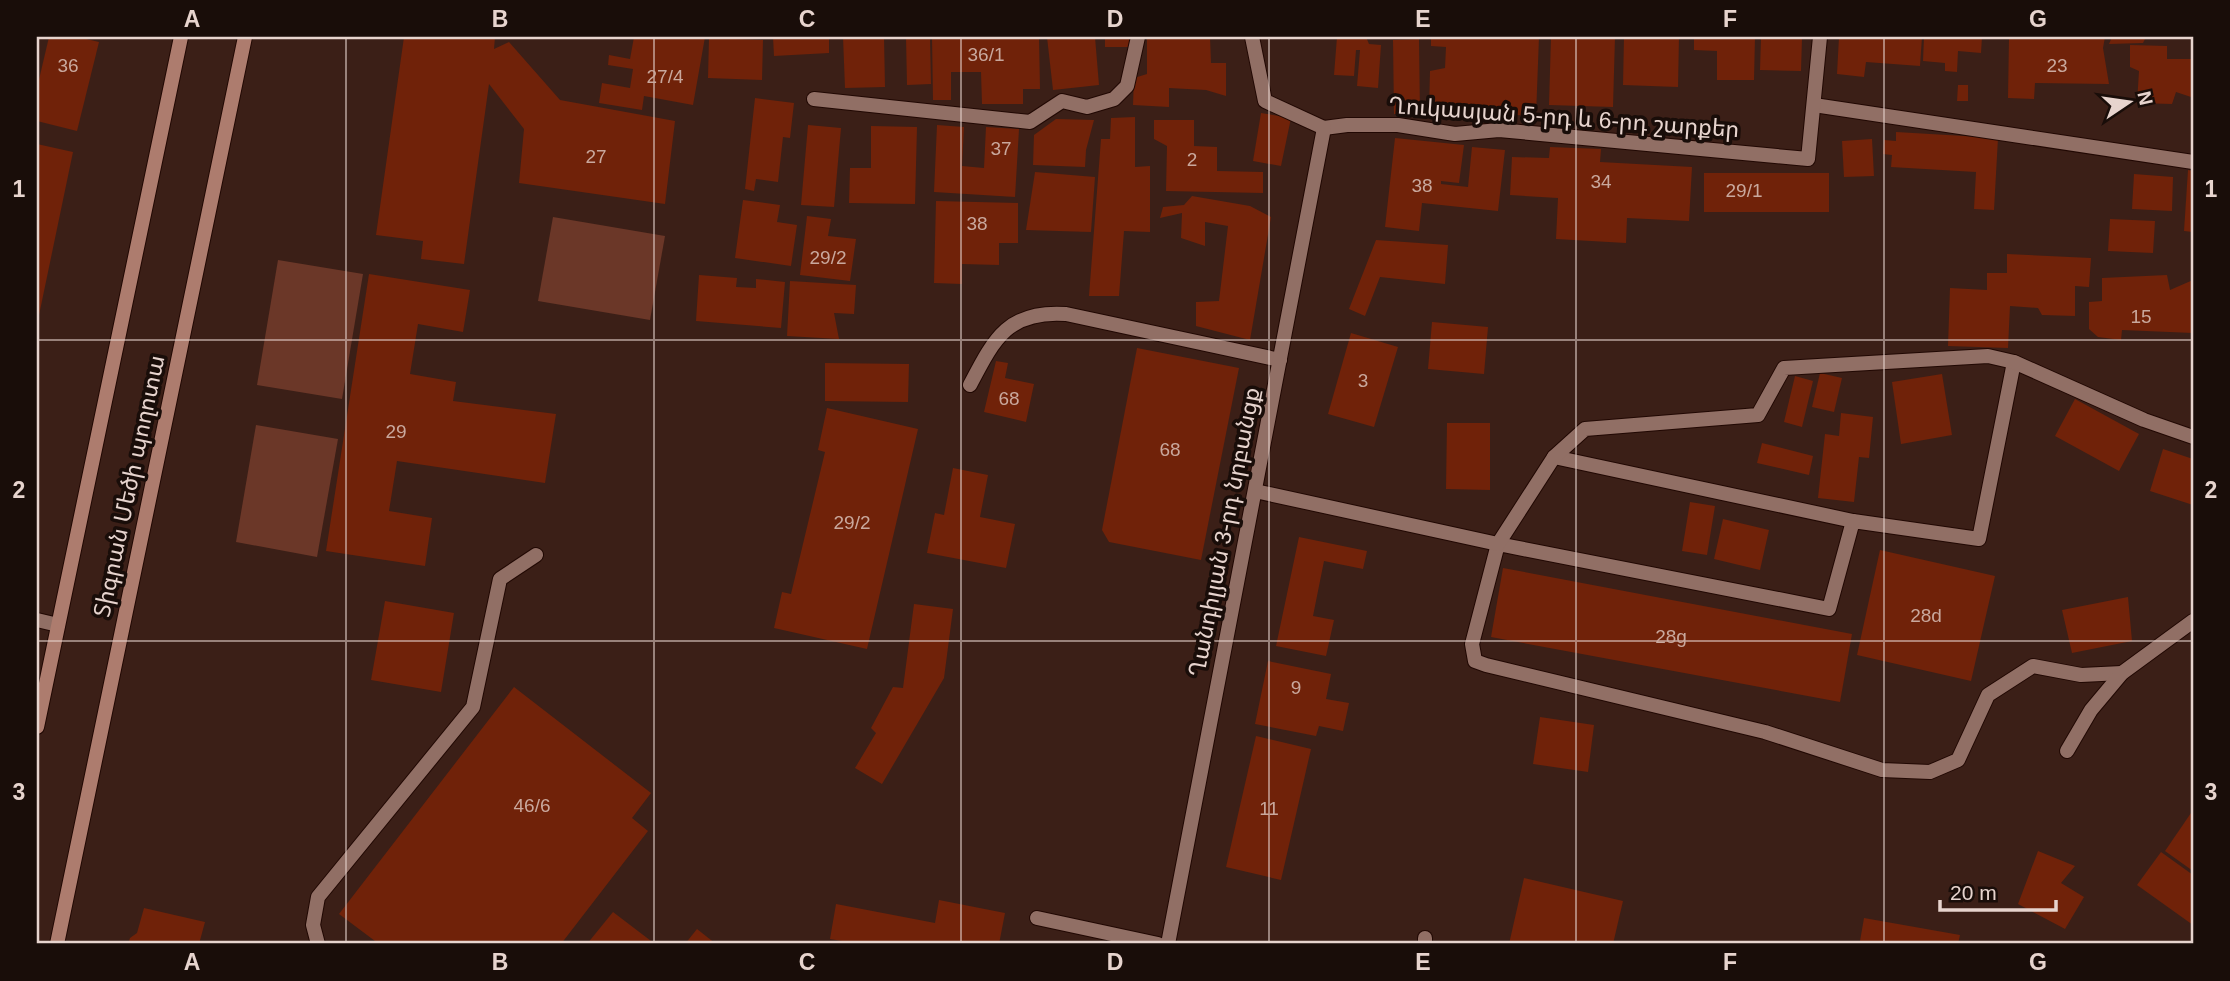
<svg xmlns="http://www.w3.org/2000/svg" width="2230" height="981" font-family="Arial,'Noto Sans Armenian',sans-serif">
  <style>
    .green { fill: #6b3728 }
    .building { fill: #702209 }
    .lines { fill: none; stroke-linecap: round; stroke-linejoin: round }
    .lane-casing { stroke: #210803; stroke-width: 16 }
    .street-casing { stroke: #210803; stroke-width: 16 }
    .secondary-casing { stroke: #210803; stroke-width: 16 }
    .lane { stroke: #916f65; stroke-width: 14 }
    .street { stroke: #916f65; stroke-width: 14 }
    .secondary { stroke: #ad7c6e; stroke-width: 14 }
    .grid { fill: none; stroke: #e7d4ce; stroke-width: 2; stroke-opacity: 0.55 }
    .labels { text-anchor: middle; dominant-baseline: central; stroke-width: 7; stroke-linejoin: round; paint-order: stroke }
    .number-label { font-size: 19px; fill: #c9a89d }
    .street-label { font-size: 23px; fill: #e7d4ce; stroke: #190d09 }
    .neatline { fill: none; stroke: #e7d4ce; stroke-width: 2.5 }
    .grid-label { font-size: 23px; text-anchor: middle; font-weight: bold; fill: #e7d4ce }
  </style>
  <rect width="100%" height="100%" fill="#3b1f17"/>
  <!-- green -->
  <g class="green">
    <path d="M553,217L665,236L650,320L538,301Z"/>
    <path d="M278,260L363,274L342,399L257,385Z"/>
    <path d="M256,425L338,439L317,557L236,542Z"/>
  </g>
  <!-- building -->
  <g class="building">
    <path d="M49,37H78L99,42L77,131L37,121V88Z"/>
    <path d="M404,37H495L494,49L509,42L560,100L675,121L665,204L519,183L524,129L489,84L464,264L421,259L423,241L376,235Z"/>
    <path d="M634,37H705L693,105L644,96L642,110L599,103L602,83L630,88L633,69L608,65L609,55L630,59Z"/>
    <path d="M773,37H829V53L774,56Z"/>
    <path d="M843,37H884L885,87L845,88Z"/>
    <path d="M906,37H930L931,84L907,85Z"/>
    <path d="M932,37H1039L1040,89H1023V104H982L981,72H951V100H933Z"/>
    <path d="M1047,37H1095L1099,85L1053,90Z"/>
    <rect x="1105" y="37" width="27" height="10"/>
    <path d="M1147,37H1210L1211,63H1226V96L1206,90L1169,88V107L1133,105L1134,78L1147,74Z"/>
    <path d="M1337,37H1366L1369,44L1381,45L1378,88L1357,86L1360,50H1356L1354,76L1334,75Z"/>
    <path d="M1431,37H1539L1536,116L1429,111L1430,71L1445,68L1446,47L1431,46Z"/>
    <path d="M1551,37H1615L1613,107L1549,105Z"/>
    <path d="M1624,37H1679L1678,87L1623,85Z"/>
    <path d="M1694,37H1755L1754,80H1717V51L1694,50Z"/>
    <path d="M1761,37L1802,38L1801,71L1760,70Z"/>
    <path d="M1839,37H1922L1920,66L1866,62L1864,77L1837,74Z"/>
    <path d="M1924,37H1982L1981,53L1958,51L1957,72L1945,71V63L1923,61Z"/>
    <path d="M2009,37H2105L2103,48L2109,84L2035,83L2034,99L2008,98Z"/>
    <path d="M2112,37H2146L2143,43L2109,44Z"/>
    <path d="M709,38L763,40L762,80L708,78Z"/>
    <path d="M1419,39L1420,114H1394L1393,40Z"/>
    <path d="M2130,45L2167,46V59H2192L2191,97L2176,92L2172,104L2137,103L2139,71L2130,67Z"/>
    <path d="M1958,85H1968V101H1957Z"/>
    <path d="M755,98L794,103L790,138L783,137L778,182L756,179L754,191L745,189Z"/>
    <path d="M1261,113L1291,118L1281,166L1253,161Z"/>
    <path d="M1135,117V167L1150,166V232L1124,231L1119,296H1089L1101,139H1110L1111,118Z"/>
    <path d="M1056,119L1094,120L1086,150L1085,167L1033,165L1034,135Z"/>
    <path d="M1154,120H1194V146L1217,147V171L1263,172V193L1166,191L1167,146L1154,139Z"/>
    <path d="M808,125L841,128L834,207L801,205Z"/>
    <path d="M937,125L964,127L962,166L984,168L986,127L1019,129L1015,197L934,192Z"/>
    <path d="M871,126L917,127L915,204L849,203L850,168H871Z"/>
    <path d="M1896,132L1998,138L1994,210L1974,209L1976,172L1891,167L1892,155L1883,154L1884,140L1896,141Z"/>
    <path d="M1395,138L1464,145L1459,183L1441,181V184L1468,187L1472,147L1505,150L1498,211L1422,203L1419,231L1385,227Z"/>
    <path d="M1872,139L1874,176L1844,177L1842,141Z"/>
    <path d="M37,144L73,152L38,320H37Z"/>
    <path d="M1550,147L1601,149L1600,162L1692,167L1689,221L1627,218L1626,243L1556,239L1558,198L1510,195L1512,157L1549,158Z"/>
    <path d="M2188,170L2193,171V232L2184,231Z"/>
    <path d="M1035,172L1095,177L1091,232L1026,230Z"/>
    <rect x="1704" y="173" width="125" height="39"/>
    <path d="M2134,174L2173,177L2172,211L2132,209Z"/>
    <path d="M1192,196L1250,206L1271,217L1250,340L1196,326V302L1219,301L1228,226L1205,222V246L1181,238L1182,213L1160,218L1163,207L1184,205Z"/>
    <path d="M743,200L780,205L777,222L797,225L791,266L735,258Z"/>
    <path d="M936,201L1018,203V243H999V265L962,264V284L934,283Z"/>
    <path d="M807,216L831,219L828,236L856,239L850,281L800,275Z"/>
    <path d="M2110,219L2155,221L2153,253L2108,251Z"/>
    <path d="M1376,240L1448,245L1445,284L1380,277L1365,316L1349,309Z"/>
    <path d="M2007,254L2091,258L2089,287L2075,286V316L2042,315L2038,308L2010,306L2008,348L1948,346L1950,288L1987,290V273H2007Z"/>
    <path d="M369,274L470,290L463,332L418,324L410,374L456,382L453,401L556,414L545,483L397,461L389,511L432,518L425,566L326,551Z"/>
    <path d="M699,275L737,278L736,287L756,288V279L785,282L781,328L696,321Z"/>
    <path d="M2167,275L2170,290L2193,280V333L2122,330L2121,340L2098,337L2089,329V302L2102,301V278Z"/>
    <path d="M790,281L856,285L854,314L834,313L839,339L787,336Z"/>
    <path d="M1432,322L1488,327L1484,374L1428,369Z"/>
    <path d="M1351,333L1398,347L1374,427L1328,414Z"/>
    <path d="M1137,348L1239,368L1201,560L1109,542L1102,530Z"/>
    <path d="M996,361L1008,363L1005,378L1034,384L1026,422L984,412Z"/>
    <path d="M825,363L909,364L908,402L825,401Z"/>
    <path d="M1820,373L1842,378L1834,412L1812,407Z"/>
    <path d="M1942,374L1952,435L1901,444L1892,382Z"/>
    <path d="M1795,376L1813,381L1802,427L1784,422Z"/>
    <path d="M2075,399L2139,434L2119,471L2055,436Z"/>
    <path d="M827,408L918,429L867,649L774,628L782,592L791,594L825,452L818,450Z"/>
    <path d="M1841,413L1873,417L1869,458L1859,457L1854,502L1818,498L1825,434L1839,436Z"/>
    <path d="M1447,423H1490V490L1446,489Z"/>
    <path d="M1762,443L1813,456L1809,475L1757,463Z"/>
    <path d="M2163,449L2193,459V505L2150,491Z"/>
    <path d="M953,468L988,475L980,517L1015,524L1006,568L927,553L935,513L944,515Z"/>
    <path d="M1690,502L1715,506L1707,555L1682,551Z"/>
    <path d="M1723,519L1769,530L1760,570L1714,559Z"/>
    <path d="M1299,537L1367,551L1363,569L1324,561L1313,616L1334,620L1326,656L1276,646Z"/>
    <path d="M1880,550L1995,576L1971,681L1857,655Z"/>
    <path d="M1503,568L1852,634L1840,702L1491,637Z"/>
    <path d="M2128,597L2132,641L2072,653L2062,610Z"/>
    <path d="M385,601L454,613L441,692L371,680Z"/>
    <path d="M914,604L953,609L944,678L882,784L855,768L876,733L871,728L893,687L903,688Z"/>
    <path d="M1268,661L1331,674L1326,699L1349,703L1343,731L1319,726L1316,736L1255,724Z"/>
    <path d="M514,687L651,793L632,818L648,831L561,944H379L339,914Z"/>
    <path d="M1540,717L1594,725L1588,772L1533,764Z"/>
    <path d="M1256,736L1311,749L1281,880L1226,867Z"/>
    <path d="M2191,813L2193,814V871L2165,851Z"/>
    <path d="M2038,851L2075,866L2061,883L2084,897L2065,929L2018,904Z"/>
    <path d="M2161,852L2193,875V925L2137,885Z"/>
    <path d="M1524,878L1623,901L1613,944H1509Z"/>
    <path d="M939,900L1005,913L999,944H860L830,939L836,904L935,923Z"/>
    <path d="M144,908L205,922L199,944H128L130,938L137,933Z"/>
    <path d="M613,912L655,944H587Z"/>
    <path d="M1864,918L1960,935L1958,944H1877L1860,941Z"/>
    <path d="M697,929L716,944H685Z"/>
  </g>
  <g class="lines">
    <defs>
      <g id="lane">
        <path d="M814,99L1030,122L1062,101L1087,107L1114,99L1127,86L1138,37"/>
        <path d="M1814,105L2193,162"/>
        <path d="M1324,128L1347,125H1398L1455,134L1499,130L1808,159L1820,37"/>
        <path d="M2014,362L1979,539L1853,521L1829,609L1498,544L1472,644L1475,661L1486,665L1765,732L1882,770L1930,772L1958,760L1988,695L2033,666L2081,675L2122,673"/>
        <path d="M970,385C994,339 1008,310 1066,314L1280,360"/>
        <path d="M1554,457L1853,521"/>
        <path d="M1255,491L1498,544L1554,457L1585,429L1758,415L1784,368L1988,356L2014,362L2144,420L2193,437"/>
        <path d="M2067,751L2091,710L2122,673L2193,621"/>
        <path d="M1037,918L1158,944"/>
        <path d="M318,944L313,925L318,897L473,707L500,579L536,555"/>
        <path d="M1425,944V938"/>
      </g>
      <g id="street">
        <path d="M37,620L58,625"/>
        <path d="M1168,944L1324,128L1265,101L1252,37"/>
      </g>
      <g id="secondary">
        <path d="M37,727L181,37"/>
        <path d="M57,944L245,37"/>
      </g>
    </defs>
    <!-- lane casing -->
    <use href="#lane" class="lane-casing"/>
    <!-- street casing -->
    <use href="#street" class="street-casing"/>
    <!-- secondary casing -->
    <use href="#secondary" class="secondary-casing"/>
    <!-- lane -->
    <use href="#lane" class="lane"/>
    <!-- street -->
    <use href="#street" class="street"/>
    <!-- secondary -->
    <use href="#secondary" class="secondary"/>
  </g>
  <!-- grid -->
  <path class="grid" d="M346,37V944M654,37V944M961,37V944M1269,37V944M1576,37V944M1884,37V944M37,340H2193M37,641H2193"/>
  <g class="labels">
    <!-- number labels -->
    <g class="number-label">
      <text x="986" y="54">36/1</text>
      <text x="68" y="65">36</text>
      <text x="2057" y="65">23</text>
      <text x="665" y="76">27/4</text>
      <text x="1001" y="148">37</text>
      <text x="596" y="156">27</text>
      <text x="1192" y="159">2</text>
      <text x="1601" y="181">34</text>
      <text x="1422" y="185">38</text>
      <text x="1744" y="190">29/1</text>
      <text x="977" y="223">38</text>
      <text x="828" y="257">29/2</text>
      <text x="2141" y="316">15</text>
      <text x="1363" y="380">3</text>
      <text x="1009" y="398">68</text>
      <text x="396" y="431">29</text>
      <text x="1170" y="449">68</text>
      <text x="852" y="522">29/2</text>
      <text x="1926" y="615">28d</text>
      <text x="1671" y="636">28g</text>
      <text x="1296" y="687">9</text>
      <text x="532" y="805">46/6</text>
      <text x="1269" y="808">11</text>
    </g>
    <!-- street labels -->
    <g class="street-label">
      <text transform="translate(1564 117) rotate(4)">Ղուկասյան 5-րդ և 6-րդ շարքեր</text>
      <text transform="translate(129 486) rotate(-78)">Տիգրան Մեծի պողոտա</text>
      <text transform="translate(1224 532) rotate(-79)">Ղանդիլյան 3-րդ նրբանցք</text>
    </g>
  </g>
  <!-- border -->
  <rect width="2230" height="981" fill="none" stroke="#190d09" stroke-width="77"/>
  <!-- north arrow -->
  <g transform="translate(2129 102) rotate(77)" stroke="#190d09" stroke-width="5" paint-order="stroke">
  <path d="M0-5L12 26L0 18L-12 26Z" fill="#e7d4ce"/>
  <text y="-10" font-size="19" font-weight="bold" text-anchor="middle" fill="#e7d4ce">N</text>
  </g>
  <!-- scale -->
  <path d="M1940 900v10h116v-10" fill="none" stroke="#e7d4ce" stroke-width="3.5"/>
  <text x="1950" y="900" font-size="21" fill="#e7d4ce" stroke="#190d09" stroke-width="5" paint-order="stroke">20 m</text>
  <rect x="38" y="38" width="2154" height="904" class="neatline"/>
  <g class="grid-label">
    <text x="192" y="27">A</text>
    <text x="500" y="27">B</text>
    <text x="807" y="27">C</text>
    <text x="1115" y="27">D</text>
    <text x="1423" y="27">E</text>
    <text x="1730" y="27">F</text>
    <text x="2038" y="27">G</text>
    <text x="19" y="197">1</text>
    <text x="2211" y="197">1</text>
    <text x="19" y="498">2</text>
    <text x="2211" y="498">2</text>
    <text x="19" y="800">3</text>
    <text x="2211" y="800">3</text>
    <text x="192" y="970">A</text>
    <text x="500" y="970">B</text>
    <text x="807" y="970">C</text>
    <text x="1115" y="970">D</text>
    <text x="1423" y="970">E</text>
    <text x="1730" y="970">F</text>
    <text x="2038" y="970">G</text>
  </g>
</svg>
